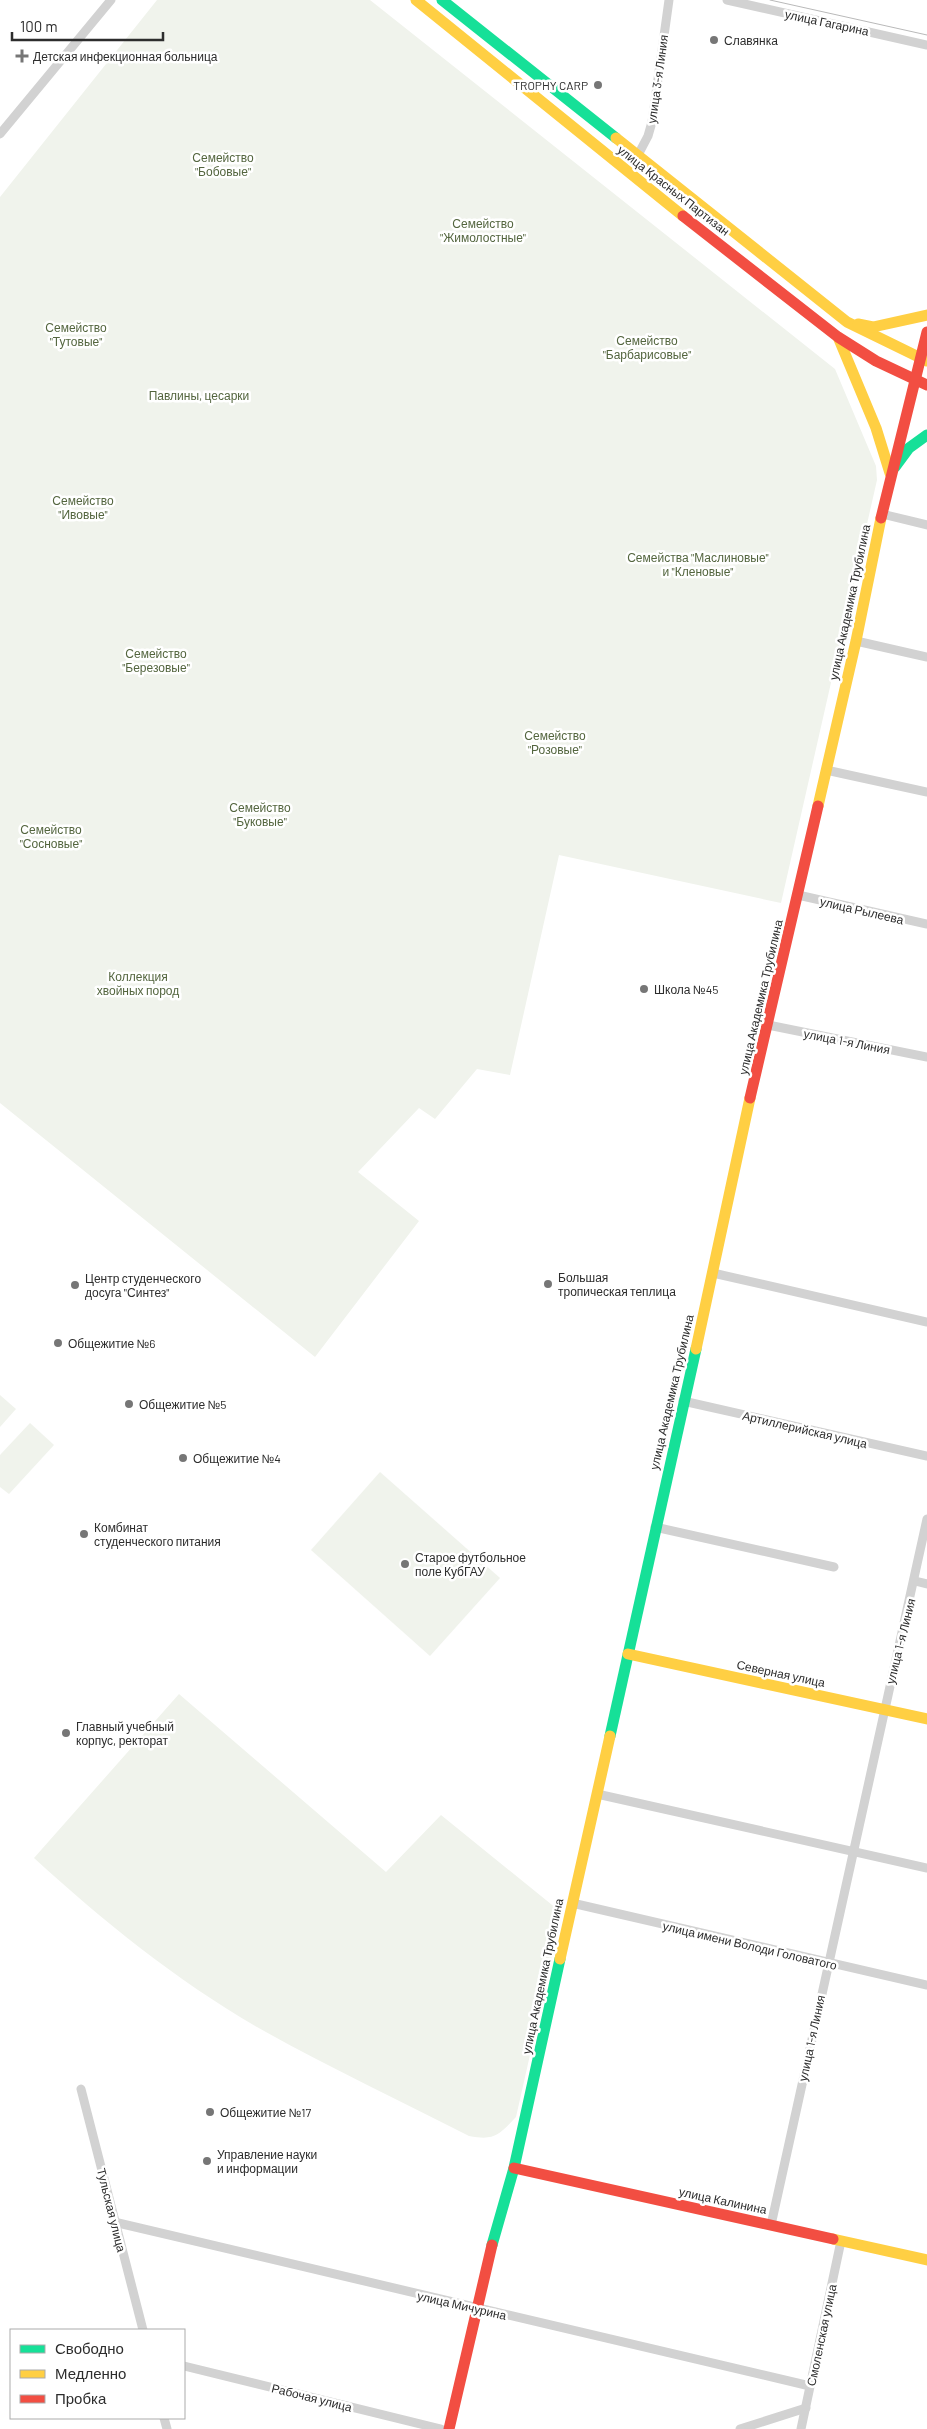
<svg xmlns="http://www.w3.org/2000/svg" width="927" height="2429" font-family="Barlow,sans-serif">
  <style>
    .green { fill: #f0f3ec }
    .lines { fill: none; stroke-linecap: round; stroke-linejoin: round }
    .street { stroke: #d2d2d2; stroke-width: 9 }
    .fast { stroke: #16e098; stroke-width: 11 }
    .slow { stroke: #ffcf43; stroke-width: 11 }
    .jam { stroke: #f24e42; stroke-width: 11 }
    .tram { stroke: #b9b9b9; stroke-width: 1 }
    .poi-dot { fill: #767676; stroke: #fff; stroke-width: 2 }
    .labels { text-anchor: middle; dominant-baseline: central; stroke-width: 5; stroke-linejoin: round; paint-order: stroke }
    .street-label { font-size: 12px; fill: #2d2d2d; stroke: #fff }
    .poi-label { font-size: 12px; fill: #2d2d2d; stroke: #fff; text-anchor: start }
    .park-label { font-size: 12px; fill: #53653e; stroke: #fff }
  </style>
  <rect width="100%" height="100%" fill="#fff"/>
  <!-- green -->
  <g class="green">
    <path d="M157,0H370L835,369L876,466L877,480L781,903L559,855L510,1075L477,1069L435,1119L419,1108L358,1172L419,1221L315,1357L0,1103V197Z"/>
    <path d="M0,1395L16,1409L0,1427Z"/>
    <path d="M30,1423L54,1445L9,1494L0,1487V1455Z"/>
    <path d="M380,1472L500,1578L430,1656L311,1550Z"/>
    <path d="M179,1694L386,1872L441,1815L562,1913L516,2117C499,2135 495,2141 469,2136C399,2100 326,2066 257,2027C176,1980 103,1921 34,1858Z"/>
  </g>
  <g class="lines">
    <!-- street -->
    <g class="street">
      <path d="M727,0L927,45"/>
      <path d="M0,134L111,0"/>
      <path d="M638,155L648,136L652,122L669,0"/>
      <path d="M882,514L927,525"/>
      <path d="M856,641L927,657"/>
      <path d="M826,770L927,792"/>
      <path d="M798,895L927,924"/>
      <path d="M768,1025L927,1057"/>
      <path d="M713,1273L927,1322"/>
      <path d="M683,1401L927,1456"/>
      <path d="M655,1527L834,1567"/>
      <path d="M915,1581L927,1584"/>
      <path d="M597,1794L927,1868"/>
      <path d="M572,1903L927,1985"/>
      <path d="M81,2089L143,2330"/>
      <path d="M114,2222L810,2386"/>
      <path d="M771,2225L927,1519"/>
      <path d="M184,2366L441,2429"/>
      <path d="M164,2418L167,2429"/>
      <path d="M740,2429L806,2408"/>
      <path d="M801,2429L841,2241"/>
    </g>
    <!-- fast -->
    <g class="fast">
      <path d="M442,0L616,138"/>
      <path d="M895,467L909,448L927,435"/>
      <path d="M610,1736L696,1349"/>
      <path d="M492,2245L514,2168L560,1959"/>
    </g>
    <!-- slow -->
    <g class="slow">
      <path d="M416,0L683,216"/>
      <path d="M616,138L847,322L927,361"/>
      <path d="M858,324L873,327L927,315"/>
      <path d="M838,337L876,428L890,473"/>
      <path d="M818,806L856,641L881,518"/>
      <path d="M696,1349L750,1098"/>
      <path d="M628,1654L927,1719"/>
      <path d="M560,1959L610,1736"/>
      <path d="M833,2239L927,2260"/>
    </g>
    <!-- jam -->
    <g class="jam">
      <path d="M683,216L838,337L876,361L927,385"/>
      <path d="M881,518L927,332"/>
      <path d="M750,1098L818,806"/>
      <path d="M514,2168L833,2239"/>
      <path d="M449,2429L492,2245"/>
    </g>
    <!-- tram -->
    <path class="tram" d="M770,0L927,35"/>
  </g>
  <!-- markers -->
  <g class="poi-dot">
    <circle cx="714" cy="40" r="5"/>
    <path d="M19.5 48.5h5v5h5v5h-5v5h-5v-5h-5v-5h5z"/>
    <circle cx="598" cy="85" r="5"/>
    <circle cx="644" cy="989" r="5"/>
    <circle cx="548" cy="1284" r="5"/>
    <circle cx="75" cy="1285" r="5"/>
    <circle cx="58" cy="1343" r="5"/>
    <circle cx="129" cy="1404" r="5"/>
    <circle cx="183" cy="1458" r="5"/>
    <circle cx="84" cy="1534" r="5"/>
    <circle cx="405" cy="1564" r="5"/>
    <circle cx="66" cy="1733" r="5"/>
    <circle cx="210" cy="2112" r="5"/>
    <circle cx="207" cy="2161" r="5"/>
  </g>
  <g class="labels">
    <!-- street labels -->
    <g class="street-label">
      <text transform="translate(827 22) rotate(12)">улица Гагарина</text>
      <text transform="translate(657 79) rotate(-82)">улица 3-я Линия</text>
      <text transform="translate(674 190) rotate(38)">улица Красных Партизан</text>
      <text transform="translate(849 602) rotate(-78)">улица Академика Трубилина</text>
      <text transform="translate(862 910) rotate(13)">улица Рылеева</text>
      <text transform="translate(760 997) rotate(-77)">улица Академика Трубилина</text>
      <text transform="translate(847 1041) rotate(11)">улица 1-я Линия</text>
      <text transform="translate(671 1392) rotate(-77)">улица Академика Трубилина</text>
      <text transform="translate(805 1429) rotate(13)">Артиллерийская улица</text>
      <text transform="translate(900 1641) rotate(-76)">улица 1-я Линия</text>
      <text transform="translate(781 1673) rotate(12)">Северная улица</text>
      <text transform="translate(750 1945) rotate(13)">улица имени Володи Головатого</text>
      <text transform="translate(542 1976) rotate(-78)">улица Академика Трубилина</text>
      <text transform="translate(811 2038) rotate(-78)">улица 1-я Линия</text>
      <text transform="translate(723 2200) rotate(12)">улица Калинина</text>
      <text transform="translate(112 2210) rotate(76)">Тульская улица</text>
      <text transform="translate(462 2305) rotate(13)">улица Мичурина</text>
      <text transform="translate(821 2335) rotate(-78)">Смоленская улица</text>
      <text transform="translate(312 2397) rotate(14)">Рабочая улица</text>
    </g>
    <!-- poi labels -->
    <g class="poi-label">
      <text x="724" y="40">Славянка</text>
      <text x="33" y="56">Детская инфекционная больница</text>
      <text x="588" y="85" text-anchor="end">TROPHY CARP</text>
      <text x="654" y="989">Школа №45</text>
      <text x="558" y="1277">Большая<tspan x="558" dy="14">тропическая теплица</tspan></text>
      <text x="85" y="1278">Центр студенческого<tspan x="85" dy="14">досуга "Синтез"</tspan></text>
      <text x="68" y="1343">Общежитие №6</text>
      <text x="139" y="1404">Общежитие №5</text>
      <text x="193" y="1458">Общежитие №4</text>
      <text x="94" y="1527">Комбинат<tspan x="94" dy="14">студенческого питания</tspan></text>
      <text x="415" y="1557">Старое футбольное<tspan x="415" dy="14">поле КубГАУ</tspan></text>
      <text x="76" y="1726">Главный учебный<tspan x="76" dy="14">корпус, ректорат</tspan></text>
      <text x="220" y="2112">Общежитие №17</text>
      <text x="217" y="2154">Управление науки<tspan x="217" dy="14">и информации</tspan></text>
    </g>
    <!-- park labels -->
    <g class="park-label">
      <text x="223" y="157">Семейство<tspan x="223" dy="14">"Бобовые"</tspan></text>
      <text x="483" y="223">Семейство<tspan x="483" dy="14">"Жимолостные"</tspan></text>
      <text x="76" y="327">Семейство<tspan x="76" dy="14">"Тутовые"</tspan></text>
      <text x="647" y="340">Семейство<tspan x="647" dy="14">"Барбарисовые"</tspan></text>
      <text x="199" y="395">Павлины, цесарки</text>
      <text x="83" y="500">Семейство<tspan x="83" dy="14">"Ивовые"</tspan></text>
      <text x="698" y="557">Семейства "Маслиновые"<tspan x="698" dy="14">и "Кленовые"</tspan></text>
      <text x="156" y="653">Семейство<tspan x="156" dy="14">"Березовые"</tspan></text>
      <text x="555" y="735">Семейство<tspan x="555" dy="14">"Розовые"</tspan></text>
      <text x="260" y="807">Семейство<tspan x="260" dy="14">"Буковые"</tspan></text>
      <text x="51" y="829">Семейство<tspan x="51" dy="14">"Сосновые"</tspan></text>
      <text x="138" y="976">Коллекция<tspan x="138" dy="14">хвойных пород</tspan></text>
    </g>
  </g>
  <!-- legend -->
  <rect x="10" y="2329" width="175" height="90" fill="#ffffff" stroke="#ababab"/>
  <rect x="20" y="2345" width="25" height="8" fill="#16e098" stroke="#ababab"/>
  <text x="55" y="2354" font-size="15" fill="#2d2d2d">Свободно</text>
  <rect x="20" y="2370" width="25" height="8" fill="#ffcf43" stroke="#ababab"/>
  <text x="55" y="2379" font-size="15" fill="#2d2d2d">Медленно</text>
  <rect x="20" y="2395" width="25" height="8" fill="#f24e42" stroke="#ababab"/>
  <text x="55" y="2404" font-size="15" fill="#2d2d2d">Пробка</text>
  <!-- scale -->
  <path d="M12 32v8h151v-8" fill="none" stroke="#2d2d2d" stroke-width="2.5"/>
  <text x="20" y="32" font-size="15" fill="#2d2d2d" stroke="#ffffff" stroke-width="4" paint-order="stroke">100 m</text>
</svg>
